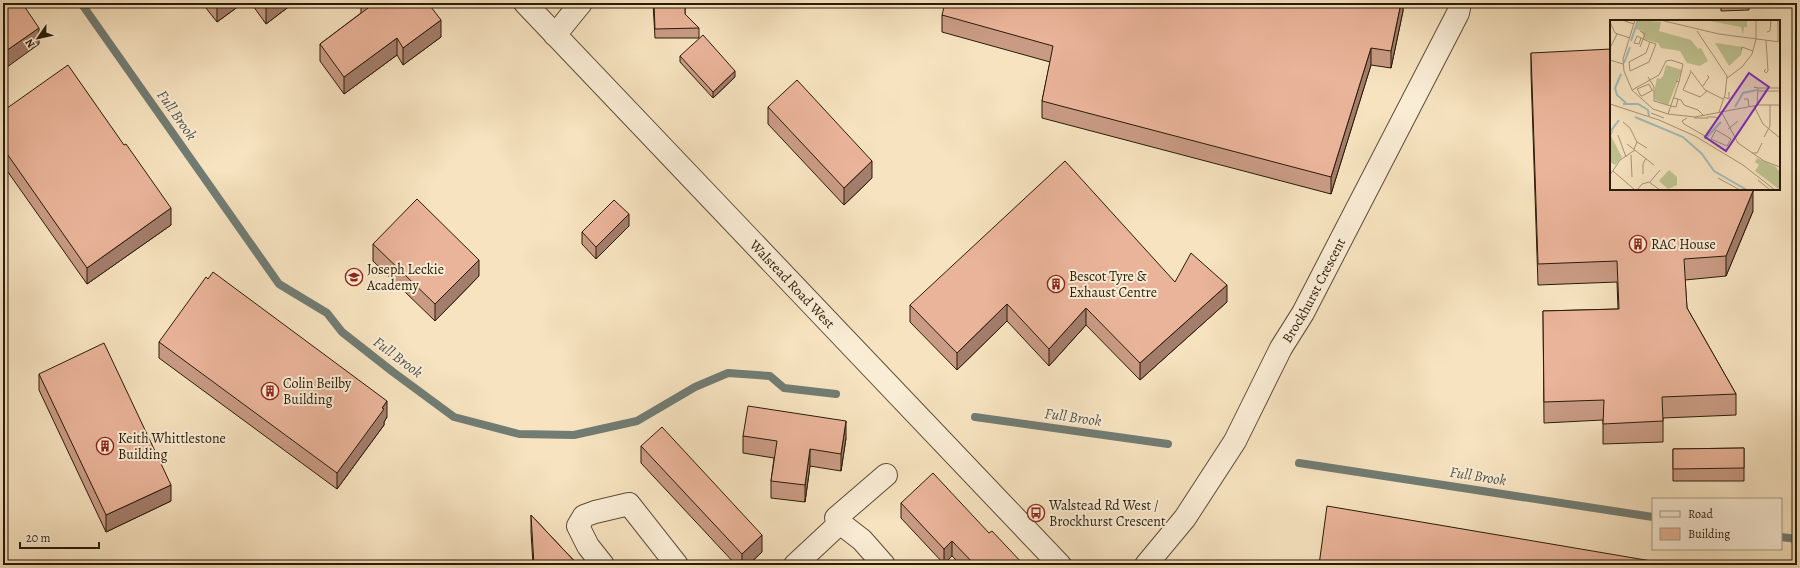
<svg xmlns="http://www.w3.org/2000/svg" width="1800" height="568" font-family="Alegreya,serif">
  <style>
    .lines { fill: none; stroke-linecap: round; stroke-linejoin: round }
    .stream { stroke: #717c73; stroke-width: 8 }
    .minor-casing { stroke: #5d4d36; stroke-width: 24 }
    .minor { stroke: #faedd6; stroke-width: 22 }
    .wall { fill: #c99b84; stroke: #2a1b08 }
    .shaded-wall { fill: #a47e6c; stroke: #2a1b08 }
    .building { fill: #eab49a; stroke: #2a1b08 }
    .labels { text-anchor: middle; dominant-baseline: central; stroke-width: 4; stroke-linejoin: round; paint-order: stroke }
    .poi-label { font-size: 14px; fill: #2a1b08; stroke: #faedd6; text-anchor: start }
    .street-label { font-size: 14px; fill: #2a1b08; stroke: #faedd6 }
    .water-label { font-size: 15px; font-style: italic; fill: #535347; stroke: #faedd6 }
    .inset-river { fill: none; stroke: #a0bcbb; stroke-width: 2 }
    .inset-road { fill: none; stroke: #a59376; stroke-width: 1 }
    .view { fill: #7b2cbf; fill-opacity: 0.15; stroke: #7b2cbf; stroke-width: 2 }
    .inset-edge { fill: none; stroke: #2a1b08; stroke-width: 2 }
  </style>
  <rect width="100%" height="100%" fill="#f7e3c0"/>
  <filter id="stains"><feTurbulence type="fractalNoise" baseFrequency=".005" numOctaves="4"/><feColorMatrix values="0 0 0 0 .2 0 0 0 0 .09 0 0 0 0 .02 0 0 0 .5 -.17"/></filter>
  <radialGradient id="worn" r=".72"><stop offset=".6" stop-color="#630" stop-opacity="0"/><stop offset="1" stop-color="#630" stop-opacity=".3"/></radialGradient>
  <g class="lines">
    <!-- stream -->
    <g class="stream">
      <path d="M81,3L279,284L327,313L342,332L393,372L454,417L519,434L574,435L637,421L695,387L728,373L770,376L784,388L836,394"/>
      <path d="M975,417L1168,444"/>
      <path d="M1299,463L1653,517"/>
      <path d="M1781,537L1797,539"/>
    </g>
    <defs>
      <g id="minor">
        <path id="s1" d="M525,3L1060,565"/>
        <path d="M555,35L581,3"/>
        <path d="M840,523L862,540L884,565"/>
        <path d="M603,565L588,546L578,526L584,516L595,512L629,504L677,565"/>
        <path d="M795,565L840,523L836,518L886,475"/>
        <path id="s2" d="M1146,565L1185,518L1235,441L1281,348L1303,313L1458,13L1460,3"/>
      </g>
    </defs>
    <!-- minor casing -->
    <use href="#minor" class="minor-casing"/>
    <!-- minor -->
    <use href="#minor" class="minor"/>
  </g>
  <!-- wall -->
  <g class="wall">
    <path d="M202,3H243L217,22Z"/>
    <path d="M251,3H291V5L266,24Z"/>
    <path d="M361,3H428L441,37L403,65L397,55L344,94L320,61V44L361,13Z"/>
    <path d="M653,3H685V14L699,28V38H655Z"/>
    <path d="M1403,3V11L1391,68L1371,65L1331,194L1042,118V101L1050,62L942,32V15Z"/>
    <path d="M1721,3H1749V10L1721,11Z"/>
    <path d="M1531,53L1753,211L1726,276L1685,280L1687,308L1736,394V415L1663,418V442L1603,444V420L1544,423L1543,311L1618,309L1617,282L1538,285L1531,73Z"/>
    <path d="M680,56L735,77L713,98L680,62Z"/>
    <path d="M768,107L872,178L844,205L768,124Z"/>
    <path d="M3,111L124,145L171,225L87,284L3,165Z"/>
    <path d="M629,226L596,259L582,244V232Z"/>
    <path d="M373,244L479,276L435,321L373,261Z"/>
    <path d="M1175,282L1227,302L1140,380L1086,325L1049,366L1007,321L957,370L910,322V305Z"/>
    <path d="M159,342L387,417L384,422V425L337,489L159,358Z"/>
    <path d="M39,374L171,501L106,532L39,390Z"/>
    <path d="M743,436L846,438L841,471L810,466L805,502L771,498V481L774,458L743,453Z"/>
    <path d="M641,446L762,552L748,565H736L641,463Z"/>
    <path d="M1744,448V481H1673V449Z"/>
    <path d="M901,503L989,533L1024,565H961L952,556L944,564L901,518Z"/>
    <path d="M531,515L578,565H533L531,532Z"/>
  </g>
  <!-- shaded-wall -->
  <g class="shaded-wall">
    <path d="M220,3H243L217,22V5Z"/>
    <path d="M272,3H291V5L266,24V7Z"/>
    <path d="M1401,3H1403V11L1391,68V51Z"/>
    <path d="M441,20V37L403,65V48Z"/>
    <path d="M39,28V44L3,70V53Z"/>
    <path d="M397,38V55L344,94V77Z"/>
    <path d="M1371,48V65L1331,194V177Z"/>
    <path d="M735,71V77L713,98V92Z"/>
    <path d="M872,161V178L844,205V188Z"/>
    <path d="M1753,191V211L1726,276V256Z"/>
    <path d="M171,208V225L87,284V268Z"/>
    <path d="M629,214V226L596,259V247Z"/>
    <path d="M479,260V276L435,321V304Z"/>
    <path d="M1227,285V302L1140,380V363Z"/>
    <path d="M1007,304V321L957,370V353Z"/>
    <path d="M1086,308V325L1049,366V349Z"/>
    <path d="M387,401V417L384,422V425L337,489V473Z"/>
    <path d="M846,421V438L841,471V454Z"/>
    <path d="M810,449V466L805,502V485Z"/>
    <path d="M171,485V501L106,532V515Z"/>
    <path d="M762,535V552L748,565H742V554Z"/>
    <path d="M952,541V556L944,564V549Z"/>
  </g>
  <!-- building -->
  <g class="building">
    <path d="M3,3H22L39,28L3,53Z"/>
    <path d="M215,3H220L217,5Z"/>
    <path d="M263,3H272L266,7Z"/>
    <path d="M365,3H428L441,20L403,48L397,38L344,77L320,44L368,8Z"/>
    <path d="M654,3H685V14L699,28L655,29Z"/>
    <path d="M945,3H1401L1391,51L1371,48L1331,177L1042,101L1053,46L942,15Z"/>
    <path d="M703,35L735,71L713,92L680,56Z"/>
    <path d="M1611,49V189H1752L1753,191L1726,256L1684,259L1687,308L1736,394L1662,397L1663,421L1603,424L1604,400L1544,402L1543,311L1619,309L1617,261L1538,264L1531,53Z"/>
    <path d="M68,65L124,145L126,144L171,208L87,268L3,148V111Z"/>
    <path d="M797,80L872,161L844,188L768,107Z"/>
    <path d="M1065,161L1175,282L1191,253L1227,285L1140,363L1086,308L1049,349L1007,304L957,353L910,305Z"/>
    <path d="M417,199L479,260L435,304L373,244Z"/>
    <path d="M614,200L629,214L596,247L582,232Z"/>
    <path d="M213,272L387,401L382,408L384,409L337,473L159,342L206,277L208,279Z"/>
    <path d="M104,343L171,485L106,515L39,374Z"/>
    <path d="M748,406L846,421L841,454L810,449L805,485L771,481L777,441L743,436Z"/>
    <path d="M662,427L762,535L742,554L641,446Z"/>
    <path d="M1744,448V468L1673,469V449Z"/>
    <path d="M933,473L989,533L992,531L1024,565H975L952,541L944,549L901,503Z"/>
    <path d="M1327,506L1675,565H1319Z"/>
    <path d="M531,515L578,565H534Z"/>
  </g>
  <!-- icons -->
  <defs>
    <symbol id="building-ring" viewBox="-11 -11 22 22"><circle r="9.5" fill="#faedd6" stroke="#8f2418" stroke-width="1.5"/><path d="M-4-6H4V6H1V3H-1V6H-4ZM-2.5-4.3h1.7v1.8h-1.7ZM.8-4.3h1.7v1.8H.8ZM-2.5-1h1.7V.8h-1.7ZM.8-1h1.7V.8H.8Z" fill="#8f2418"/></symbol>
    <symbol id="school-ring" viewBox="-11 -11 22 22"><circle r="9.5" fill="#faedd6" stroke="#8f2418" stroke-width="1.5"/><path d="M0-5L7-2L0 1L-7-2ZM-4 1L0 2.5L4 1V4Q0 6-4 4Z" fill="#8f2418"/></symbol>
    <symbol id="bus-ring" viewBox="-11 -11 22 22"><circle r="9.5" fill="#faedd6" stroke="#8f2418" stroke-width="1.5"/><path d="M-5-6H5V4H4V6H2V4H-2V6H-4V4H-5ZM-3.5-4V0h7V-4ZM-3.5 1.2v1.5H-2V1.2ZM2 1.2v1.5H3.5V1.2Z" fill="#8f2418"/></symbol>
  </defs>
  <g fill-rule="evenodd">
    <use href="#building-ring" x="1628" y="234" width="20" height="20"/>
    <use href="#school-ring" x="344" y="267" width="20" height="20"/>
    <use href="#building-ring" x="1046" y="274" width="20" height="20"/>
    <use href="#building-ring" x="260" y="381" width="20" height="20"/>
    <use href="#building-ring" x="95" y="436" width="20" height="20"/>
    <use href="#bus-ring" x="1026" y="503" width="20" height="20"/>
  </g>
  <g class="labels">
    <!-- poi labels -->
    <g class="poi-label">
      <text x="1651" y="244">RAC House</text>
      <text x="367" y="269">Joseph Leckie<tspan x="367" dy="16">Academy</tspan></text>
      <text x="1069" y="276">Bescot Tyre &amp;<tspan x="1069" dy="16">Exhaust Centre</tspan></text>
      <text x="283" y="383">Colin Beilby<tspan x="283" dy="16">Building</tspan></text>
      <text x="118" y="438">Keith Whittlestone<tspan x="118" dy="16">Building</tspan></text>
      <text x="1049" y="505">Walstead Rd West /<tspan x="1049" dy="16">Brockhurst Crescent</tspan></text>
    </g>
    <!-- street labels -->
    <g class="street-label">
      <text stroke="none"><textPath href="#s1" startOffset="388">Walstead Road West</textPath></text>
      <text stroke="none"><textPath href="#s2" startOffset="323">Brockhurst Crescent</textPath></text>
    </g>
    <!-- water labels -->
    <g class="water-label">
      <text transform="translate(177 115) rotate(55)">Full Brook</text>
      <text transform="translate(398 357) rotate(37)">Full Brook</text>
      <text transform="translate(1073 417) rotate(8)">Full Brook</text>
      <text transform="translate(1478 476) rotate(9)">Full Brook</text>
    </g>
  </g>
  <!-- overview -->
  <g transform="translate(1610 20)">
    <rect width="170" height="170" fill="#f7e3c0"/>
    <path d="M29,0L51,2L49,11L81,20L88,29L91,28L98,41L90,46L77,43L70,31L51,28L48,23L34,19L32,11L26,9ZM95,0H137V7H134L133,15L131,7ZM105,23H106L133,27L131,35L119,46ZM56,45L72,50L58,85L45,80L44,73L47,58L50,59L53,56ZM4,109L1,116L12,137L5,145L0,142V114ZM147,138L166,147L170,153V170L145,151L149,145L145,142ZM59,150L67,157V165L58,169L49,161Z" fill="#bfc391"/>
    <path class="inset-river" d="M21,21L28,0M14,43L20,27M11,54L5,68L7,75L16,83M13,84H28L38,90L39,96M125,87L133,73L147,70M25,97L73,117L92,134L104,151L137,170M0,112L9,100M95,119L111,102"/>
    <path class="inset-road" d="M12,0L24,4M25,0L13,39L14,51L22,70L43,89L58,94L85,97L148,85H170M50,0L109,14L170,22M168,0V21M0,2L5,13L20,18M30,11L35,14L30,27M87,11L117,56L115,75L109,92M157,12L160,11L161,0M31,18L29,24L24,23L27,16L33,19M33,19L40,22L46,24L39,42L20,51L19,42L36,33L40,22M1,26L7,14M131,30L132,27L143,31M0,40L13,44M156,49L154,51L156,53L158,51L156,20M80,50L95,70L113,79M38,57L44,67V81L61,86M117,58L132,47L142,34L146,19V0M93,66L99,57L97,55M145,68L144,67L148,68L147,85M148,68H170M22,70L49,55L56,41L61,40L73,44L69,62M42,70L39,64L27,69L31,76H32L43,70M73,70L90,77L97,71M73,70L81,52M148,71H170M114,77L119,79V72M64,78L71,80L74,85L88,90L94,96M134,79H138L139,87M0,84L49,100L85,116L133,145L165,170M61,86L66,87L68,79M144,86L153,104L170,118M111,91L128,123L154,141L170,147M41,93L54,98M58,94L69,62L66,61M97,97H106L108,100M77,98L72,101L74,104L95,116M84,98H98M13,102L20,108L27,122M118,109L128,101M106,110L121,119L117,126L101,119ZM8,115L16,137M154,117L160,106V85M17,124L44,145M24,129L27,122L37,128M142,133H147L152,123M21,135L22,157M3,151L25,170M33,154V144L36,138M0,155L10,140L25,130M108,158L130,170M148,160L160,170M40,162L50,150M27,170L32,164L39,162L50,170"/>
    <path class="view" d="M139,53L159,67L116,131L95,117Z"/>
    <rect width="170" height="170" class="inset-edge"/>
  </g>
  <!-- margin -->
  <rect width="1800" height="568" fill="none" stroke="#f7e3c0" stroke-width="16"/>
  <rect x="4" y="4" width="1792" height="560" fill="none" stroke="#2a1b08" stroke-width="2"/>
  <rect x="8" y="8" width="1784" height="552" fill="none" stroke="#2a1b08"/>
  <!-- legend -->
  <rect x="1652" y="498" width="130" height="52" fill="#faedd6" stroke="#a79984"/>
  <rect x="1660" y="511" width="20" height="6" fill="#faedd6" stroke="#a79984"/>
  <text x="1688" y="518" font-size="12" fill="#2a1b08">Road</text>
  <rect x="1660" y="528" width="20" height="12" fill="#eab49a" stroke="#a79984"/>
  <text x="1688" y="538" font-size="12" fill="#2a1b08">Building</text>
  <!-- north arrow -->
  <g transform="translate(38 38) rotate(236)" stroke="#faedd6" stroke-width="3" paint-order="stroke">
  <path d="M0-3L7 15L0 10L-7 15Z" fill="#2a1b08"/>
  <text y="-6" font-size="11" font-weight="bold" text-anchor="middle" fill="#2a1b08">N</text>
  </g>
  <!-- scale -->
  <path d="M20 542v6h79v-6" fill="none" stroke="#2a1b08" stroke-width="2"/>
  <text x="26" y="542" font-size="12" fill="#2a1b08" stroke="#faedd6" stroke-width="3" paint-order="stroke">20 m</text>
  <rect width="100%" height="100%" filter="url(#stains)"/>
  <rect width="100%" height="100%" fill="url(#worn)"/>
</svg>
